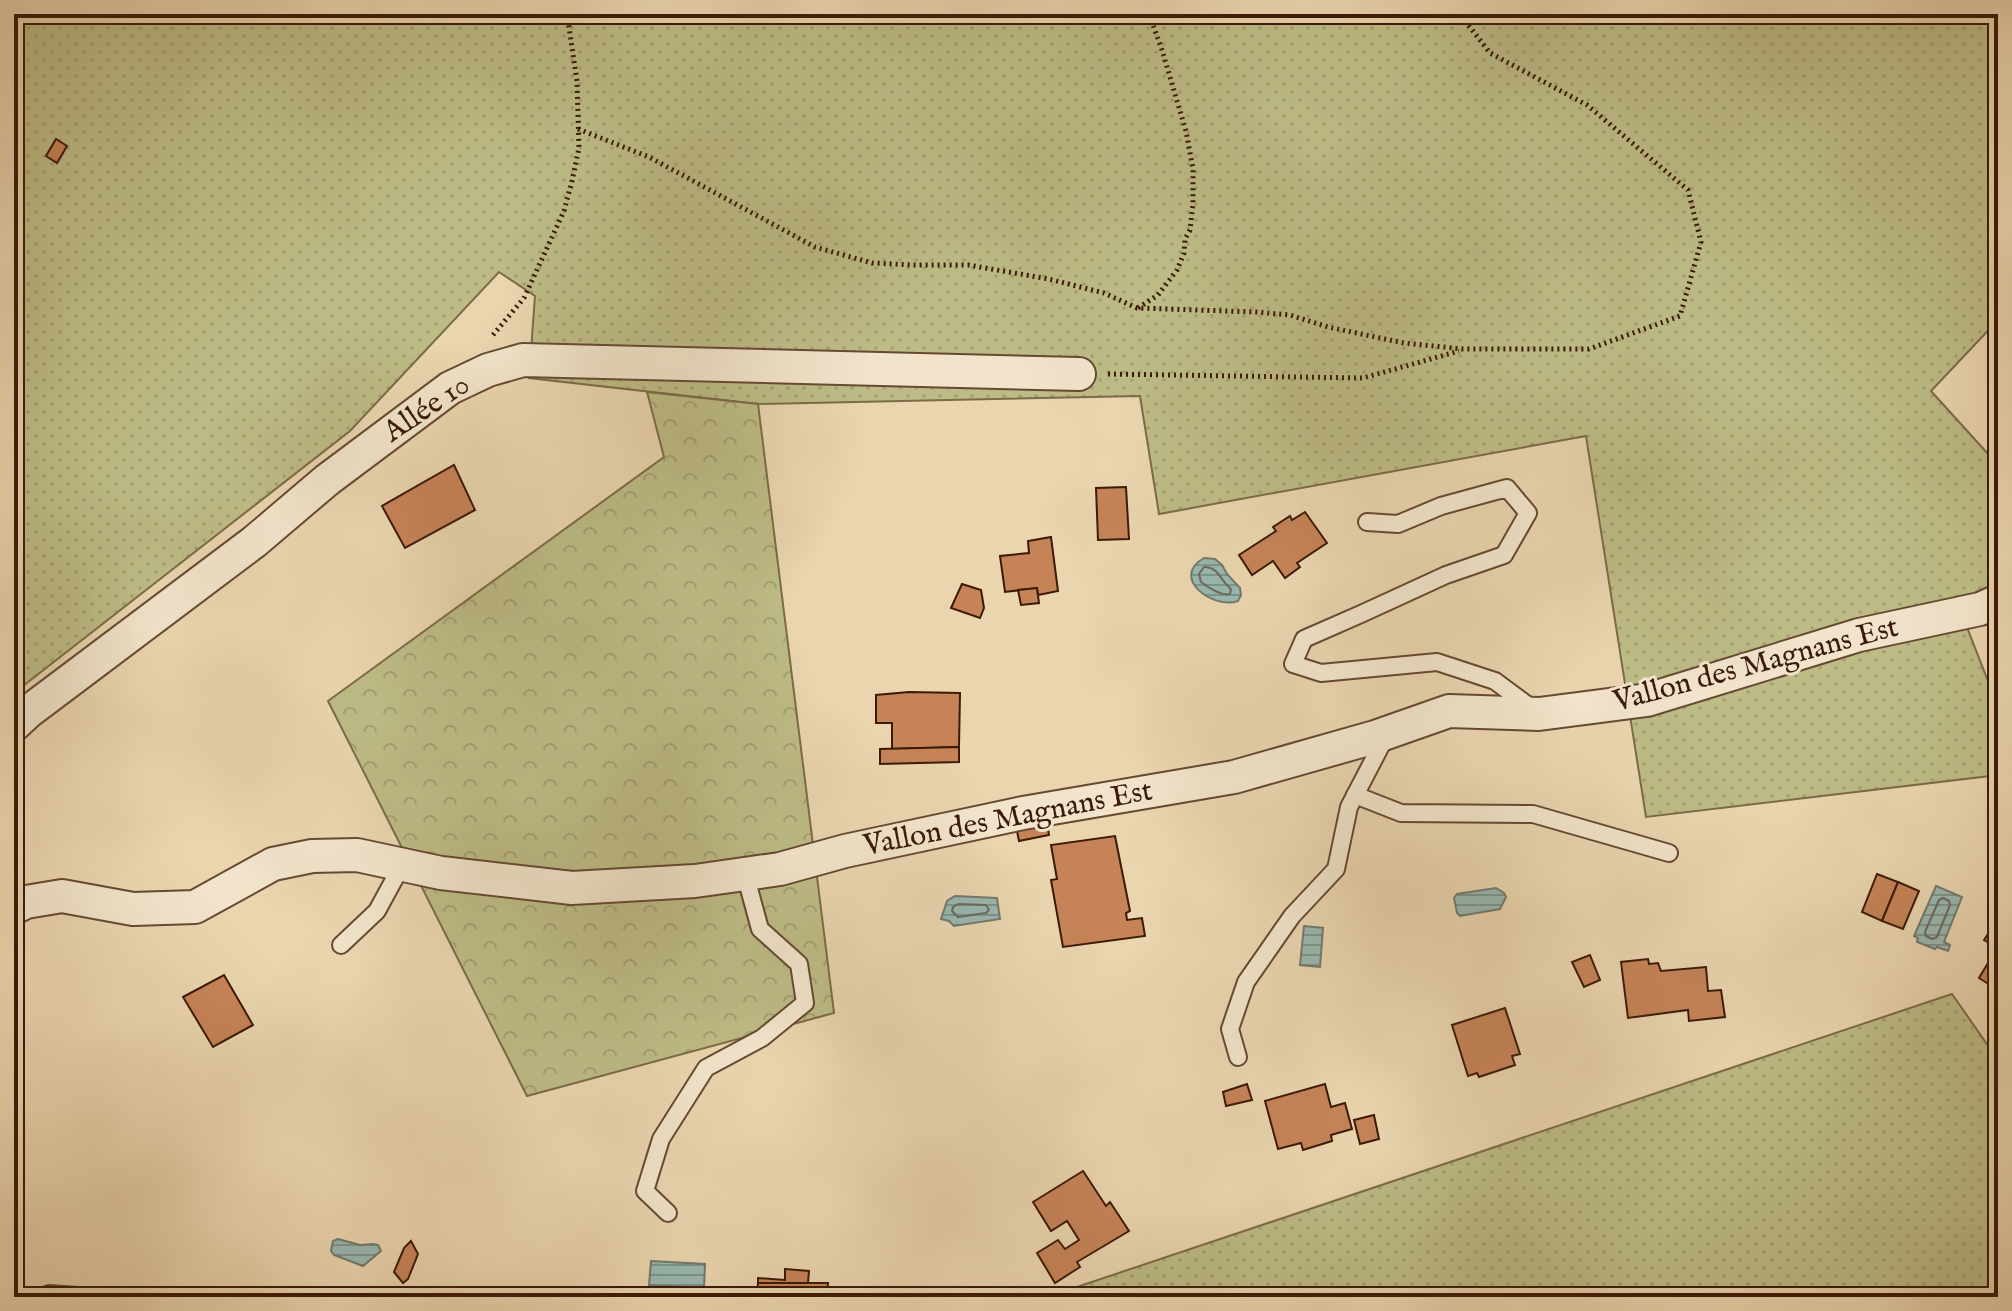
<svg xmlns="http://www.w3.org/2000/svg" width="2012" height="1311" font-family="'IM FELL English',serif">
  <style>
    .grass { fill: url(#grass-dots); stroke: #7c6b47; stroke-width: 2 }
    .forest { fill: url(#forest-crowns); stroke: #7c6b47; stroke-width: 2 }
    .water { fill: url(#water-rules); stroke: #73796d; stroke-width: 2 }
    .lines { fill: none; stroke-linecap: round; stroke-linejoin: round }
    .shore { stroke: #6a695c; stroke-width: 2 }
    .building { fill: #c68358; stroke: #3b1a08; stroke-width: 2 }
    .service-casing { stroke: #674932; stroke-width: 20 }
    .minor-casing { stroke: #674932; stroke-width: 36 }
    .path { stroke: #3b1a08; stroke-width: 5; stroke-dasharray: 2 4; stroke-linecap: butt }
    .service { stroke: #f1e4cb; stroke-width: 16 }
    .minor { stroke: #f1e4cb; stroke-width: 32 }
    .labels { text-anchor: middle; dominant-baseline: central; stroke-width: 6; stroke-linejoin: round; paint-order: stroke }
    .street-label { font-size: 30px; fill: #3b1a08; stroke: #f1e4cb }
  </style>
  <defs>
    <pattern id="grass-dots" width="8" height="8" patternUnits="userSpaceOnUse" patternTransform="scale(2)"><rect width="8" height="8" fill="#bdbc86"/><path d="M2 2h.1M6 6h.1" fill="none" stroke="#a3a172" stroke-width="1.8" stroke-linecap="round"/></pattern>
    <pattern id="forest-crowns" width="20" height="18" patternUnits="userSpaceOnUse" patternTransform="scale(2)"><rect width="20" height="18" fill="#bdbc86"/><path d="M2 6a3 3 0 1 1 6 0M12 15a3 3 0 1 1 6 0" fill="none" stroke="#a3a172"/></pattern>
    <pattern id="water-rules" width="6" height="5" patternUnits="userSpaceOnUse" patternTransform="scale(2)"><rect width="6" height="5" fill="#98b8b1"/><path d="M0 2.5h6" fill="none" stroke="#7d958e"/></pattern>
  </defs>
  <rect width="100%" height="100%" fill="#ead5af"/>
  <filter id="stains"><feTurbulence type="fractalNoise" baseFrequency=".0025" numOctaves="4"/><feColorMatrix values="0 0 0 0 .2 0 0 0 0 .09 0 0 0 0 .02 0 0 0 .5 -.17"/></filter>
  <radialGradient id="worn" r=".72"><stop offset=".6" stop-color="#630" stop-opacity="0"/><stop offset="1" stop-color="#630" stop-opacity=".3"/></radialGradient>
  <!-- grass -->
  <g class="grass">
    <path d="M14,14H1998V320L1931,391L1998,465V608L1965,622L1998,707V775L1646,817L1586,436L1159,514L1140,396L758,404L529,378L535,296L499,272L350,431L14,693Z"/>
    <path d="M1952,994L1998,1060V1297H1047Z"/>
  </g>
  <!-- forest -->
  <path class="forest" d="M647,392L758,404L834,1013L527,1096L328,701L664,457Z"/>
  <!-- water -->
  <g class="water">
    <path d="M1204,558L1215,559L1222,565L1227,574L1240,588L1241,595L1238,601C1214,610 1169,578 1204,558Z"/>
    <path d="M1936,886L1962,897L1944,942L1950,945L1948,951L1937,947L1935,949L1917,942L1918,938L1914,936Z"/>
    <path d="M1496,888L1504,893L1506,897L1500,909L1460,916L1457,913L1454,898L1457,894Z"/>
    <path d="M955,896L997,898L1000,919L954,926L949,921L941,919L947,901Z"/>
    <path d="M1304,926L1323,928L1320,967L1300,965Z"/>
    <path d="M338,1239L360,1245L373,1244L378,1245L381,1251L363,1266L334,1255L331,1251L333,1241Z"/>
    <path d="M651,1261L705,1264L704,1288L649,1285Z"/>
  </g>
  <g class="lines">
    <!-- shore -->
    <g class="shore">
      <path d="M1204,567C1218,566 1221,582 1231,589L1230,594C1221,596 1209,588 1201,582L1199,574Z"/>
      <path d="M1943,898L1949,901L1950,905L1937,937L1932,939L1926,936L1925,932L1939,900Z"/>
      <path d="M958,904L986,905L989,910L986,913L958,917L952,911L953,907Z"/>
    </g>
  </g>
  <!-- building -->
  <g class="building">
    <path d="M56,139L67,146L57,163L46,156Z"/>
    <path d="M454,465L475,510L405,548L382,506Z"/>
    <path d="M1126,487L1129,539L1098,540L1096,488Z"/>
    <path d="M1305,512L1327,543L1297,563L1300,567L1285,578L1273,561L1252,575L1239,555L1276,531L1273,527L1290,516L1292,520Z"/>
    <path d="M1051,537L1058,591L1038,595L1037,588L1005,592L1000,556L1029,553L1028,541Z"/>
    <path d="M962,584L981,590L984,608L980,618L951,608Z"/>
    <path d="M1037,588L1039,603L1021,605L1018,590Z"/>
    <path d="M909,692L960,693L959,747L892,749V723H876V695Z"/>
    <path d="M959,747V762L880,764V749Z"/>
    <path d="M1046,816L1049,835L1019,841L1017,831L1010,832Z"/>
    <path d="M1115,836L1130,911L1126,913L1127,920L1142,918L1145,936L1063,947L1051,880L1057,879L1051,845Z"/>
    <path d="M1877,874L1898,882L1882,921L1862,912Z"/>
    <path d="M1898,882L1919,891L1903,929L1882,921Z"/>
    <path d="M1998,919V990L1979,978L1997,948L1984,940Z"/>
    <path d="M1590,955L1600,980L1584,987L1572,962Z"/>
    <path d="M1648,959L1649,964L1658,963L1661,971L1706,967L1708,991L1721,990L1725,1017L1689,1021L1688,1010L1628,1018L1621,962Z"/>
    <path d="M224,975L253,1025L213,1047L183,997Z"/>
    <path d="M1505,1008L1520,1054L1512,1056L1515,1065L1479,1077L1477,1073L1468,1076L1452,1025Z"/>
    <path d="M1247,1084L1252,1100L1226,1106L1223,1092Z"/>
    <path d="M1325,1084L1331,1107L1345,1103L1352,1129L1331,1135L1332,1141L1303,1150L1301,1143L1278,1149L1265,1101Z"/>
    <path d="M1374,1115L1379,1139L1360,1144L1354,1120Z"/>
    <path d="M1083,1171L1106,1206L1110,1202L1129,1231L1077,1262L1080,1267L1055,1283L1037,1253L1058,1240L1065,1249L1079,1240L1067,1221L1051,1231L1033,1202Z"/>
    <path d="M411,1241L418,1254L408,1279L403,1283L394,1272L404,1248Z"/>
    <path d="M785,1269L809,1271L808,1283H758V1278L785,1280Z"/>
    <path d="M758,1283H828L827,1297H757Z"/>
  </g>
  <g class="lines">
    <defs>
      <g id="service">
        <path d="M1367,522L1398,524L1441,506L1507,488L1528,513L1504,555L1446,575L1361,614L1304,639L1293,664L1321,673L1437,662L1495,681L1534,710"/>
        <path d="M1355,795L1401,813L1533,814L1669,853"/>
        <path d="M341,945L377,911L402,865"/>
        <path d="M1238,1057L1230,1029L1246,982L1292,916L1336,869L1349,807L1387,734"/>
        <path d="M668,1213L645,1191L661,1139L706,1068L762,1038L805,1003L799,964L760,929L745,874"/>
        <path d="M41,1297L49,1294L92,1297"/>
      </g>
      <g id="minor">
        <path d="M14,725L28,712L254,542L327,480L450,388L488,370L523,360L1079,374"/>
        <path d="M14,908L26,902L62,896L133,909L195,907L273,864L312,856L357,855L441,873L572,888L695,881L780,869L845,851L1023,813L1234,777L1375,737L1449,711L1539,714L1647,700L1859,635L1980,609L1998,601"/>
      </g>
    </defs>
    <!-- service casing -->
    <use href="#service" class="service-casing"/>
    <!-- minor casing -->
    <use href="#minor" class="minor-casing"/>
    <!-- path -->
    <g class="path">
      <path d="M578,129L649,157L815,247L872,263L914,265H968L1049,279L1104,293L1137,308L1257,312L1290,315L1328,327L1404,343L1463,349H1589L1680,316L1701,242L1688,190L1587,105L1490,53L1460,14"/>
      <path d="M1138,308L1158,295L1177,270L1184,253L1185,239L1190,230L1193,204V169L1186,131L1162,50L1149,14"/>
      <path d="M493,335L524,298L564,211L572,181L579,148L577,81L567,14"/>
      <path d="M1108,374L1363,378L1459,351"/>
    </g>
    <!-- service -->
    <use href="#service" class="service"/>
    <!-- minor -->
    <use href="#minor" class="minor"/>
  </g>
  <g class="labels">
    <!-- street labels -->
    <g class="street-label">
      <text transform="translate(427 409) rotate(-34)">Allée 10</text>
      <text transform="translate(1756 665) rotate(-15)">Vallon des Magnans Est</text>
      <text transform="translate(1008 819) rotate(-11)">Vallon des Magnans Est</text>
    </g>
  </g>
  <!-- margin -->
  <rect width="2012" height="1311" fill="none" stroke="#ead5af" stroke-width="48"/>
  <rect x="16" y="16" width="1980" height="1279" fill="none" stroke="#3b1a08" stroke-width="4"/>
  <rect x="24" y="24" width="1964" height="1263" fill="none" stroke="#3b1a08" stroke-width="2"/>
  <rect width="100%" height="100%" filter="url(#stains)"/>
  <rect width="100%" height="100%" fill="url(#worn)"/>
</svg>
